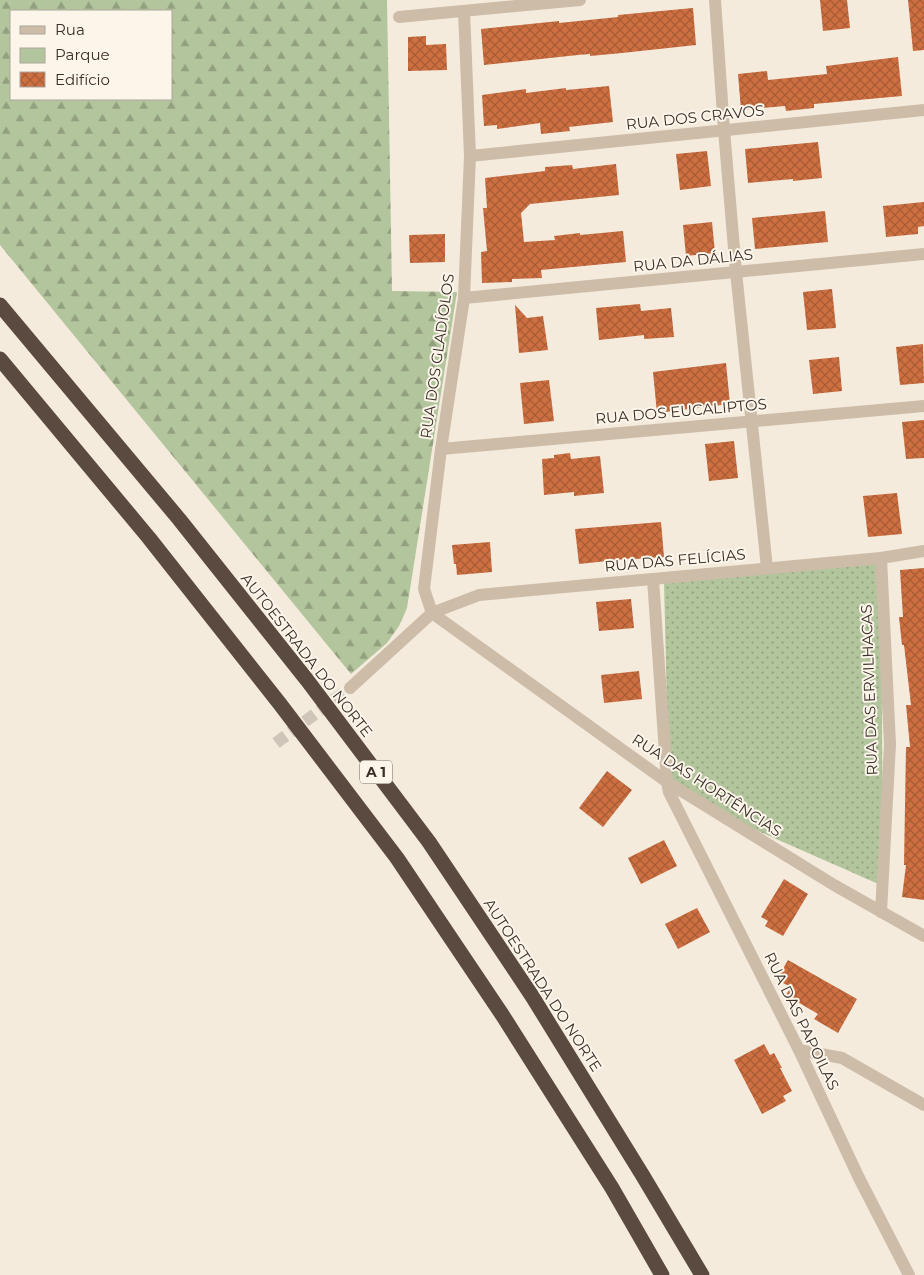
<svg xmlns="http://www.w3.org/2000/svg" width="924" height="1275" font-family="Montserrat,sans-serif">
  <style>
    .green { fill: url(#green-dots) }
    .forest { fill: url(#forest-firs); fill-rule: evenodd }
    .building { fill: url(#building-cross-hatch) }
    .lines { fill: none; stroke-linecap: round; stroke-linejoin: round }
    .minor-tunnel { stroke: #cfc5b9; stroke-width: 12; stroke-dasharray: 12 6; stroke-linecap: butt }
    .pedestrian { stroke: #cdbca8; stroke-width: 12 }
    .minor { stroke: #cdbca8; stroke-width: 12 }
    .motorway { stroke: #5b4a3f; stroke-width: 15 }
    .labels { text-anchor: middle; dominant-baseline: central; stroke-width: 4; stroke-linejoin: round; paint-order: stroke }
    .shield { fill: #fbf5ea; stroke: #746a63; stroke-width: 1 }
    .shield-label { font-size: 14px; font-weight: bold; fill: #3a2f29 }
    .street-label { font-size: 15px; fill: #3a2f29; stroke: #fbf5ea }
  </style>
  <defs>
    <pattern id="green-dots" width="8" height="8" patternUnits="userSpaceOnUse" patternTransform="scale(1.25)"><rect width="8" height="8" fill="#b3c59c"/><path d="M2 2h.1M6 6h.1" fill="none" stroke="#93a07f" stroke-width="1.8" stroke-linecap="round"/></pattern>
    <pattern id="forest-firs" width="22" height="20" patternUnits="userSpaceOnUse" patternTransform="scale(1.25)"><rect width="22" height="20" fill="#b3c59c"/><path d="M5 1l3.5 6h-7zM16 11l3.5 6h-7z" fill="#93a07f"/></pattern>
    <pattern id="building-cross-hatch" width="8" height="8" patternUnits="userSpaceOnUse" patternTransform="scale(1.25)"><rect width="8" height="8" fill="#ce6f41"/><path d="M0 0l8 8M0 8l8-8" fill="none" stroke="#a85c36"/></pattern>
  </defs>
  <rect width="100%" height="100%" fill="#f4ebdd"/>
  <!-- green -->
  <path class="green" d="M881,558L883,886L669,792L664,581Z"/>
  <!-- forest -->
  <path class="forest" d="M0,0H387L392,291L457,292L407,608L399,626L387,643L351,674L0,245ZM11,11H171V99H11Z"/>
  <!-- building -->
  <g class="building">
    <path d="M820,0H847L850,28L823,31Z"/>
    <path d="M908,0H924V50L913,51Z"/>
    <path d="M693,8L696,45L622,53L590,56V54L578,55L484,65L481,29L559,21V23L618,17V15Z"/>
    <path d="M426,36V45L446,44L447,70L408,71V37Z"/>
    <path d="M898,57L902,96L814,104V108L786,111L785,106L741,110L738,74L767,71L768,80L827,74L826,66Z"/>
    <path d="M609,86L613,122L569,127L570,131L541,134L540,123L497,129V125L484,126L482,95L526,89V93L566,88V90Z"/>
    <path d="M818,142L822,178L793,181V179L748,183L745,149Z"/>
    <path d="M707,151L711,186L680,190L676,154Z"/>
    <path d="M616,164L619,195L530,204L521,213L524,242L555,240L554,236L580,233V235L623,231L626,262L541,270L542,278L512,279V282L482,283L481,252L487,251L483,208H487L485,178L545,171V167L572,165L573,169Z"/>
    <path d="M924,202V226L918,227V234L886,237L883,206Z"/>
    <path d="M825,211L828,242L755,249L752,218Z"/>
    <path d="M712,222L715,253L686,256L683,225Z"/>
    <path d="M445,234V262L410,263L409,235Z"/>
    <path d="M832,289L836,328L807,330L803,292Z"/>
    <path d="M640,304L641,311L671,308L674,337L644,339V335L599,340L596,308Z"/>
    <path d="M515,305L527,318L543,316L548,350L519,353Z"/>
    <path d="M923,344L924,383L900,385L896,347Z"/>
    <path d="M839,357L842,391L813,394L809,360Z"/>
    <path d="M726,363L730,404L657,413L653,372Z"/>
    <path d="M549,380L554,421L524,424L520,383Z"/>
    <path d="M924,420V458L906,459L902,422Z"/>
    <path d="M734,441L738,478L709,481L705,444Z"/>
    <path d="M570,453L571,459L600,456L604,493L574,496V492L544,495L542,459L554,458V455Z"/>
    <path d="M897,493L902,534L868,537L863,496Z"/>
    <path d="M661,522L664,557L635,559V558L579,564L575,529Z"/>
    <path d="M490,542L492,572L457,575L456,564H454L452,545Z"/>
    <path d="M924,568V900L902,897L906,865H904L906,747H910L906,705H911L904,645H902L899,617H903L900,570Z"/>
    <path d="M631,599L634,628L599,631L596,602Z"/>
    <path d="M639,671L642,699L604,703L601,675Z"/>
    <path d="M607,771L632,790L603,827L579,808Z"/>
    <path d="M664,840L677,866L641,884L628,858Z"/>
    <path d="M784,879L808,894L783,936L765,926L768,921L761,917Z"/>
    <path d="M697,908L710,932L678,949L665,924Z"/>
    <path d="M788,960L857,999L838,1033L814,1019L818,1014L786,995L791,987L783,983L787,977L780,974Z"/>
    <path d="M764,1044L770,1055L774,1053L782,1068H780L792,1091L783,1096L786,1101L762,1114L734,1060Z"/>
  </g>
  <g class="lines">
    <!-- minor-tunnel -->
    <path class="minor-tunnel" d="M276,743L350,688"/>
    <!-- pedestrian -->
    <path class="pedestrian" d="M715,0L724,130L736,272L767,568"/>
    <!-- minor -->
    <g class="minor">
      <path d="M399,17L580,0"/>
      <path d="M470,156L924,110"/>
      <path d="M464,298L924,254"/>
      <path d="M441,449L924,406"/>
      <path d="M881,558L890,744L881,912"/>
      <path d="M653,579L667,782L669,792L799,1050L859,1178L909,1275"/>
      <path d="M432,613L424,589L441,449L464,298L470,156L464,11"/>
      <path d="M432,613L667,782L834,885L924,936"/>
      <path d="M350,688L432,613L479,595L881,558L924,551"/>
      <path d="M799,1050L842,1058L924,1105"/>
    </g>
    <!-- motorway -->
    <g class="motorway">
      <path d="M0,305L179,519L307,680L429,842L532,996L643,1176L702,1275"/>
      <path d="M0,359L149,538L280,704L397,858L503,1016L612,1188L662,1275"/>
    </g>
  </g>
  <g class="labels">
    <!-- shield labels -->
    <rect class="shield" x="360" y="760.5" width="32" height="23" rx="4"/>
    <g class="shield-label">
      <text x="376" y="772">A 1</text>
    </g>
    <!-- street labels -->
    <g class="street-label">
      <text transform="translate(695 117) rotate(-6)">RUA DOS CRAVOS</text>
      <text transform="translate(693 260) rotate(-6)">RUA DA DÁLIAS</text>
      <text transform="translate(437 356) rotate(-82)">RUA DOS GLADÍOLOS</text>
      <text transform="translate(681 411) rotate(-5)">RUA DOS EUCALIPTOS</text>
      <text transform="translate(675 560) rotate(-5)">RUA DAS FELÍCIAS</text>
      <text transform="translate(307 655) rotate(52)">AUTOESTRADA DO NORTE</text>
      <text transform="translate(869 690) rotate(-92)">RUA DAS ERVILHACAS</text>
      <text transform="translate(707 785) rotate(33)">RUA DAS HORTÊNCIAS</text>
      <text transform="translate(543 985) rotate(57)">AUTOESTRADA DO NORTE</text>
      <text transform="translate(802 1021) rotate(64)">RUA DAS PAPOILAS</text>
    </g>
  </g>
  <!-- legend -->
  <rect x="10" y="10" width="162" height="90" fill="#fbf5ea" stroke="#aea69d"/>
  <rect x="20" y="26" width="25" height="8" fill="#cdbca8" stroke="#aea69d"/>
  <text x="55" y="35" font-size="15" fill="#3a2f29">Rua</text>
  <rect x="20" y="48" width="25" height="15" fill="#b3c59c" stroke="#aea69d"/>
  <text x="55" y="60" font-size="15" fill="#3a2f29">Parque</text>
  <rect x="20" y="72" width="25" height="15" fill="url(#building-cross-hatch)" stroke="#aea69d"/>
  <text x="55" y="85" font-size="15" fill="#3a2f29">Edifício</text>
</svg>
